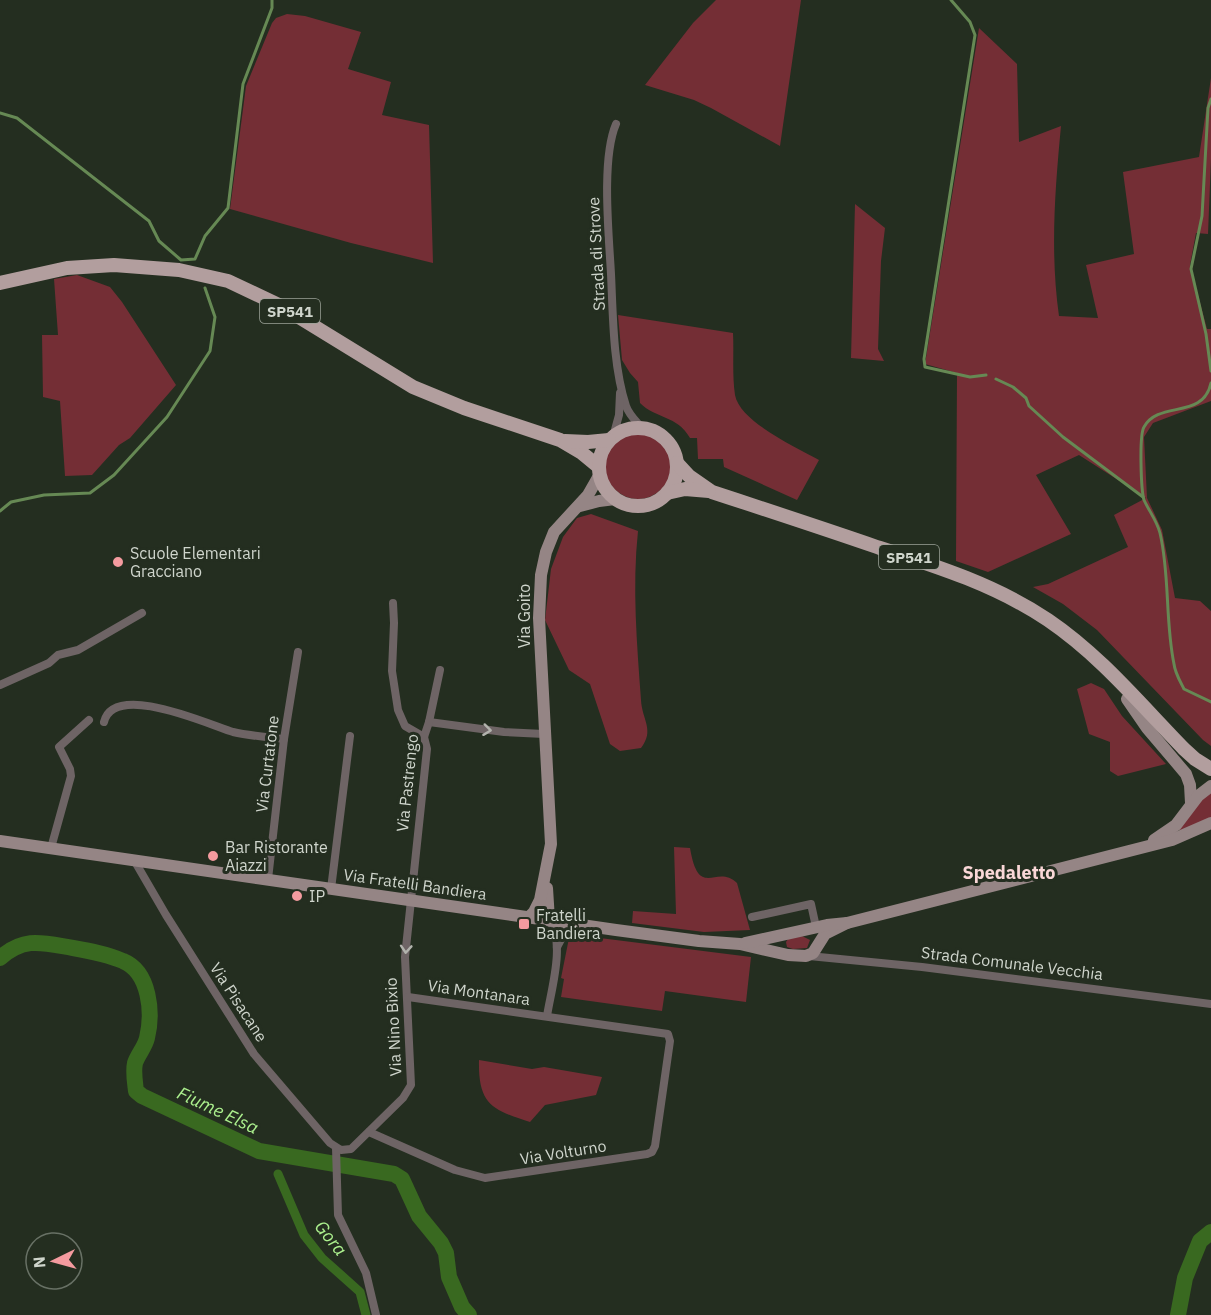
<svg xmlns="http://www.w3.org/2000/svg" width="1211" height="1315" font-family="'IBM Plex Sans',sans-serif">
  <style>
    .green { fill: #742e35 }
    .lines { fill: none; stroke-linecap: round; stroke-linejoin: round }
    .stream { stroke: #668954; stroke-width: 3 }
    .canal { stroke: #396920; stroke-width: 9 }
    .river { stroke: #396920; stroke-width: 16 }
    .street { stroke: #6e6465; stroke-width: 8 }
    .secondary { stroke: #958585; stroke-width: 12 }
    .primary { stroke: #b29e9e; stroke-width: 14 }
    .oneway { stroke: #b2b3ad }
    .poi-dot { fill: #f49b9f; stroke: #242e20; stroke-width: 2 }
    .labels { text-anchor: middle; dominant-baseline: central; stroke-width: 6; stroke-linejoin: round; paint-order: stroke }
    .shield { fill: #242e20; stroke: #9ca398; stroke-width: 1.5 }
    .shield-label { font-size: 15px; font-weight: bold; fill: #cfd5cc }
    .street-label { font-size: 16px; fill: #cfd5cc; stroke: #242e20 }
    .poi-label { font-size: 16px; fill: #cfd5cc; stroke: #242e20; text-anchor: start }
    .neighbourhood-label { font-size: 18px; font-weight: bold; fill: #fad7d7; stroke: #242e20 }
    .water-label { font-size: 18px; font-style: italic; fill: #acf08e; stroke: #242e20 }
  </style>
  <rect width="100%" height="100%" fill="#242e20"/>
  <!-- green -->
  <g class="green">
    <path d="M716,0H801L780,146L711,108L694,100L645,85L693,23Z"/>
    <path d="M287,14L305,16L361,32L348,69L391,82L382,115L429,125L433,263L351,243L230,209L246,86L272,23L276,18Z"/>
    <path d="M979,28L1017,64L1019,142L1061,126C1055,189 1050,253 1059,316L1098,318L1086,265L1134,254L1123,172L1199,157L1211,78V159L1208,234L1196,233L1190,265L1207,329H1211V401L1153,423L1144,437L1147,498L1162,530L1175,598L1200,601L1211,611V746L1203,740L1097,630L1063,604L1033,587L1048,584L1128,547L1114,515L1146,498L1079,455L1036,475L1071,534L988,572L956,561L957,373L925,364Z"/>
    <path d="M855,204L885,228L881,261L878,349L884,361L851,358Z"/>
    <path d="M77,275L110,287L122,302L176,385L130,438L119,445L92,475L65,476L60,401L43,397L42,335H58L54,279Z"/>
    <path d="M618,315L733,333C734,353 732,375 735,395C740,422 796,447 819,460L797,500L724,467L723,459H698L697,438H690C677,415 656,419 640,403L638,382L630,373L622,360Z"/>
    <circle cx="638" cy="466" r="33"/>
    <path d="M591,514L638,531C632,587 637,644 641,700C642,720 655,730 641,748L620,751L610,744L590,684L569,670L545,620L551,569L563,537L577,518Z"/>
    <path d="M1091,683L1104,689L1122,716L1166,764L1118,776L1110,771V742L1089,734L1077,689Z"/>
    <path d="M1211,790V819L1181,832L1179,829L1195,806Z"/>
    <path d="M674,847L690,848C699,901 716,863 737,883L750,930L704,932L632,923L633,911L676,914Z"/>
    <path d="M576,935L751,957L746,1002L665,991L662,1011L561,997L564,979L561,978L569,938Z"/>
    <path d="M802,936L810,940L807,948L793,949L787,947L786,942L788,939Z"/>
    <path d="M479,1060L532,1069L544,1067L602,1077L596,1095L545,1105L530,1122C492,1110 478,1104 479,1060Z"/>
  </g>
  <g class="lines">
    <!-- stream -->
    <g class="stream">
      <path d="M951,0L970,22L975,35L924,359L925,367L970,377L986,375"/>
      <path d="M1211,99L1208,108L1202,216L1191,269L1206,334L1211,371"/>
      <path d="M0,113L17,118L149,221L159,241L181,260L195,259L205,236L228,208L243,84L272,8V0"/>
      <path d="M996,379L1013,387L1026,398L1029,406L1063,437L1143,497"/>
      <path d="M1211,383C1203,420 1159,400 1144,427C1139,435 1141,490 1144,500C1149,511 1157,521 1160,533C1170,575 1165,621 1174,664C1175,673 1180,681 1184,689L1211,702"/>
      <path d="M0,511L11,502L44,495L90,493L114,475L167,417L210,351L215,317L205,288"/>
    </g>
    <!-- canal -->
    <path class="canal" d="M278,1174L304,1235L322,1258L360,1292L366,1315"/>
    <!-- river -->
    <g class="river">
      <path d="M0,958C25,936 43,943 73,948C90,951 107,954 123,961C150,972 153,1013 147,1038C145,1047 138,1054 135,1063C133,1072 135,1082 136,1091L142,1096L259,1151L394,1174L402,1179L419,1216L441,1243L446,1253L449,1277L462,1307L469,1315"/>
      <path d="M1178,1315L1185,1278L1200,1241L1211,1232"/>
    </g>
    <!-- street -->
    <g class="street">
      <path d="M616,124C601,159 609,236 611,274C613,316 613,366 626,406C629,415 636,421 642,428"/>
      <path d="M613,437L619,415L620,393"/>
      <path d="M393,603L394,623L392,671L398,710L405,726L424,737"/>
      <path d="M0,685L49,663L58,655L78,650L142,613"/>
      <path d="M104,722C114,681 210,725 233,732C250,736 268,737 284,739"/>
      <path d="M429,722L504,732L544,734"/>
      <path d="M51,848L71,776L70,769L59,747L89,720"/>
      <path d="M134,860L166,915L254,1054L330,1143L341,1150L351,1149L403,1098L411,1085L405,957L427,749L424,737L429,722L440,670"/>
      <path d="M268,879L284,739L298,652"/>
      <path d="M331,889L350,736"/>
      <path d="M752,917L811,904L816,927"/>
      <path d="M557,947L565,932L575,924"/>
      <path d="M809,956L922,967L1211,1004"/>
      <path d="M547,1016C551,990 566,942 549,920"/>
      <path d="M369,1132L455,1170L485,1178L647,1154L652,1152L655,1146L670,1041L668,1034L408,997"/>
      <path d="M336,1148L338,1215L366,1273L376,1315"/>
    </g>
    <!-- secondary -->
    <g class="secondary">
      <path d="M580,506L599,501L615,499"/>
      <path d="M1127,699L1147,728L1186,774L1190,785L1191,803"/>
      <path d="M1154,840L1176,825L1198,796L1211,786"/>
      <path d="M0,841L616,930L699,941L740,944L788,955L806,956L813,953L825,934L847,923"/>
      <path d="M547,888L549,920"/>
      <path d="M529,917L534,912L540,900L551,844L539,618L541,575L546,552L554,532L588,495L600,474"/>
      <path d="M745,943L827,925L847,923L1172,840L1211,823"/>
    </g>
    <!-- primary -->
    <g class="primary">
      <path d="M0,283L67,268L114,265L179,270L228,281L281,306L413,387L464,408L560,440L582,453L599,467"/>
      <circle cx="638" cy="467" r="39"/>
      <path d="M565,441L588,442L609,440"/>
      <path d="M677,463L689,476L712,492C767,510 822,528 877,547C936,566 996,585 1048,620C1101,656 1140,704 1184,749L1195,759L1211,769"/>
      <path d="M667,493L685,489L709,491"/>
    </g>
  </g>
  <!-- one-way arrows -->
  <defs><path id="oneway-chevron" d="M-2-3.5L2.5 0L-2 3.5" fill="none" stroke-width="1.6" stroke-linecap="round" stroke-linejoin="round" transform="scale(1.5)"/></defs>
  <g class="oneway">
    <use href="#oneway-chevron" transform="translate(487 730) rotate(7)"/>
    <use href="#oneway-chevron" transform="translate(406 949) rotate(94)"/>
  </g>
  <!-- markers -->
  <g class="poi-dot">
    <circle cx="118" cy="562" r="6"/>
    <circle cx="213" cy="856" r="6"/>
    <circle cx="297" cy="896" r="6"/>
    <rect x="518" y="918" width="12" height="12" rx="3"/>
  </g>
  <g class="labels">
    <!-- shield labels -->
    <g class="shield">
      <rect x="260" y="299" width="60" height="24" rx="4.5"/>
      <rect x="879" y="545" width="60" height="24" rx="4.5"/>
    </g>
    <g class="shield-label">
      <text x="290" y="311">SP541</text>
      <text x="909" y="557">SP541</text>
    </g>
    <!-- street labels -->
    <g class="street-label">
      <text transform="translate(596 254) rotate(-93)">Strada di Strove</text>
      <text transform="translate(524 616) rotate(-90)">Via Goito</text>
      <text transform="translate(267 764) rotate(-83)">Via Curtatone</text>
      <text transform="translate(407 783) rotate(-84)">Via Pastrengo</text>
      <text transform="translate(415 884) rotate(8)">Via Fratelli Bandiera</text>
      <text transform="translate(1012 963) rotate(7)">Strada Comunale Vecchia</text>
      <text transform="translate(479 992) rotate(8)">Via Montanara</text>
      <text transform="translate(239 1002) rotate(57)">Via Pisacane</text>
      <text transform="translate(393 1027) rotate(-93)">Via Nino Bixio</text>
      <text transform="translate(563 1152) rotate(-9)">Via Volturno</text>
    </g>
    <!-- poi labels -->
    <g class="poi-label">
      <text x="130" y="553">Scuole Elementari<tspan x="130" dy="18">Gracciano</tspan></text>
      <text x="225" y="847">Bar Ristorante<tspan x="225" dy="18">Aiazzi</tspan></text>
      <text x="309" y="896">IP</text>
      <text x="536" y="915">Fratelli<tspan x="536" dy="18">Bandiera</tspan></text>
    </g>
    <!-- neighbourhood labels -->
    <g class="neighbourhood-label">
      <text x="1009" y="872">Spedaletto</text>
    </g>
    <!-- water labels -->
    <g class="water-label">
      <text transform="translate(218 1110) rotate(25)">Fiume Elsa</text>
      <text transform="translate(331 1238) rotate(51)">Gora</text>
    </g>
  </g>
  <!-- north arrow -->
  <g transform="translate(54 1261) rotate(265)"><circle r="28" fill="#242e20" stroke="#687165" stroke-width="1.5"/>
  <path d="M0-4.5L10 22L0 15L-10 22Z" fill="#f49b9f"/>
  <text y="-9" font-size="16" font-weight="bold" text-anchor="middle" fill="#cfd5cc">N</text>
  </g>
</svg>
